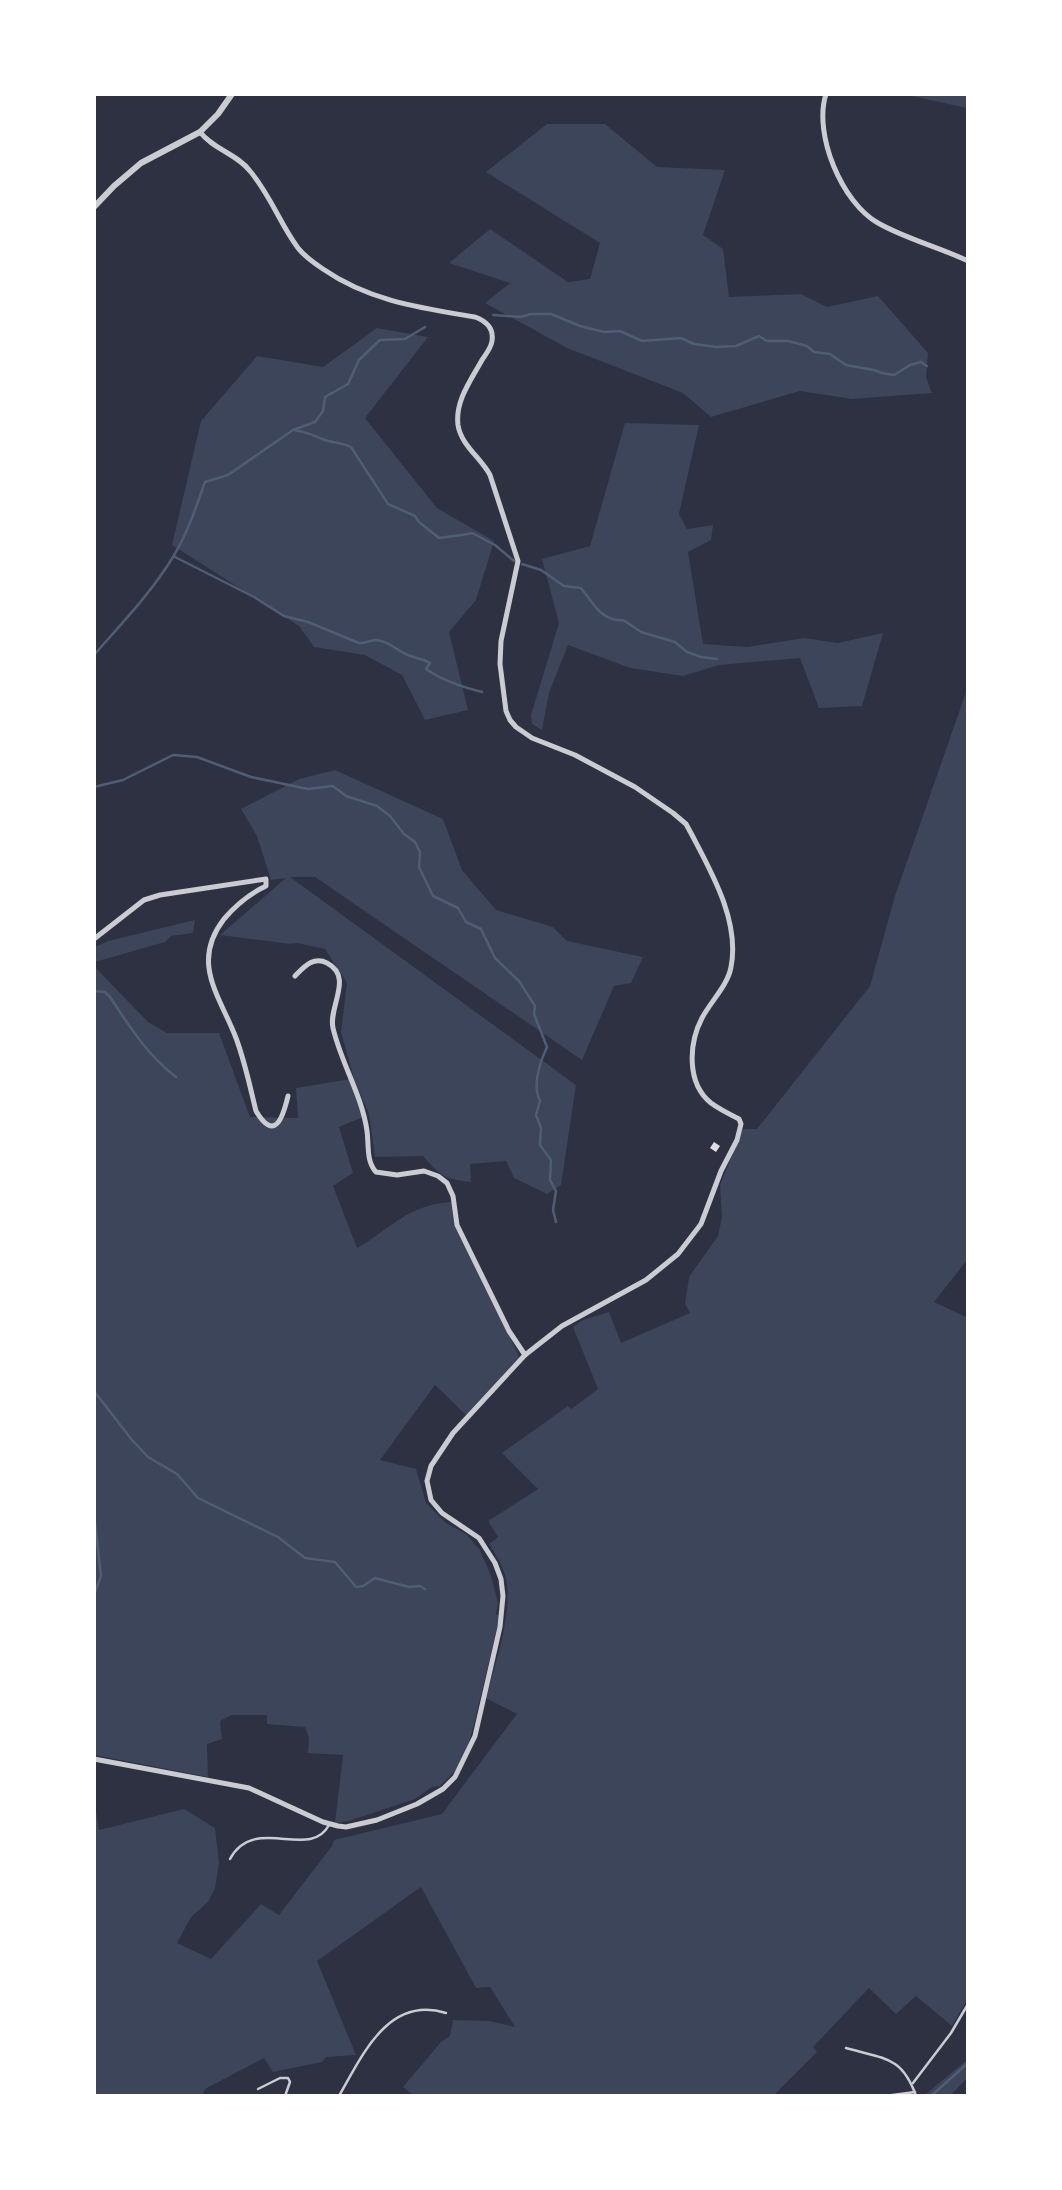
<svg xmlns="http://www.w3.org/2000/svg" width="1062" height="2190" font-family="Bitter,serif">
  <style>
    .green { fill: #3c4559 }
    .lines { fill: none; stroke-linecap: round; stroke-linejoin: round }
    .stream { stroke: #4f5d75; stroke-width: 2.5 }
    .building { fill: #e0e0e3 }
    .service { stroke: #caccd0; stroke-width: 2.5 }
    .minor { stroke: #caccd0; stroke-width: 5 }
    .tertiary { stroke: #caccd0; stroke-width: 6 }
  </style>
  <rect width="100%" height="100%" fill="#2d3142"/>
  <!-- green -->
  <g class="green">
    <path d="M907,95H967V108Z"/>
    <path d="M547,124H605L657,167L725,170L703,235L723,249L729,297L801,294L827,307L878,296L928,353L926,377L932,393L852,399L800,391L711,417L683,393L567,348L485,303L510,283L449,263L490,229L568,282L590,279L600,243L486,172Z"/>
    <path d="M377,328L428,337L365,418L437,508L494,541L476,600L449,632L468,710L425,720L402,675L365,655L314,647L299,626L172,545L201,421L257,356L323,367Z"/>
    <path d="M625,423L699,425L679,514L687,529L713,525L711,540L688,552L703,644L747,647L804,638L838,643L883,633L862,706L819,708L800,658L719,665L683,676L630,668L568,645L549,693L542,730L532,724L531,715L559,623L542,559L590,546Z"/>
    <path d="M966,692L967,1260L934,1302L968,1318V1998L952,2026L916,1996L896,2014L869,1988L813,2047L817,2052L774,2095H413L403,2087L441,2042L450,2036L453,2020L490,2021L515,2027L490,1987L476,1988L421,1887L317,1961L356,2055L326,2057L322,2062L273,2072L264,2058L205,2089L202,2095H95L94,1799L99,1830L184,1809L215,1828L219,1862L215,1888L208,1902L191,1917L177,1943L211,1959L261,1904L279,1915L332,1846L334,1840L442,1814L517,1714L486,1698C495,1664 511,1620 507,1584C505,1569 497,1557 489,1544L498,1537L488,1521L538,1489L502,1453L568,1406L571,1409L598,1389L573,1327L583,1320L609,1312L621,1343L690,1313L685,1304L689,1277L718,1236L722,1217L720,1185L743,1129H757L870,986L895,896Z"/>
    <path d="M335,770L443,819L462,870L496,910L553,927L567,941L643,957L631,983L614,986L582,1060L315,877H290L576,1085L561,1185L547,1194L514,1178L506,1161L470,1164L471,1182C445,1179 440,1176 423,1156L375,1157L369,1114L354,1079L341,1032L347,983L325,949L297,943L290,944L220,935L286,878L271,880L257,836L241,809L299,779Z"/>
    <path d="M195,920L193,933L171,936L165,942L95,962V947L108,941Z"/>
    <path d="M94,966L148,1022L167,1033H219L250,1117L298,1118L296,1088L351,1079L363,1117L339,1127L353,1173L333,1186L357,1248C392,1228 407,1205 451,1202L455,1225L518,1354L519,1357L466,1415L435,1385L380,1460L416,1469L426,1503L446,1523L466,1534L480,1550L491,1576L498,1603L496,1614L500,1616L472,1732L464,1757L456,1770L440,1786L432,1787L415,1799L349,1821L335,1823L343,1755L308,1753L309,1738L305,1727L267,1724V1715H231L220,1721L222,1739L207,1744L208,1777L95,1755Z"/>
    <path d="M967,2060V2078L951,2095H925Z"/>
  </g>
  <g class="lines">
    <!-- stream -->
    <g class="stream">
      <path d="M493,315L521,317L530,314H551L580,326L604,332L620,331L642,341L681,338L694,344L716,347L736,346L759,336L767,341H788L807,346L814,352L830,354L846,365L874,370L882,373L894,375L910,365L921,362L927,366"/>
      <path d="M294,430C305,432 312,434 322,439C331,443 342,442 351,447L388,504L415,516L419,522L439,538C451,536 460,536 472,533L495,545L514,561"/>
      <path d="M175,557L254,597L284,616L308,622L359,643C366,644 369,640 376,640C389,641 396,650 408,655C415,658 423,659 430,663L426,669C443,681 462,687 482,692"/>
      <path d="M522,564L541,570L564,586L581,588C593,603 602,622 623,620L641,632L675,642L687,652L701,657L717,659"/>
      <path d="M94,655C122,623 151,593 173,557C187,534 196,508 205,482L228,475L293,430L315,422L323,411L325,397L348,384L359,360L380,340L405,339L425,327"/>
      <path d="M94,787L123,780L173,755L197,757L251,777L308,789L333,786L346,796L377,806L390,816L404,834L415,842L420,852L419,867L433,896L458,908L466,922L481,929L495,958L519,981L535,1006L534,1014L547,1047C540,1062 532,1085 540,1101L536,1115L541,1128L540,1145L551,1160L550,1180L556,1191L553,1210L556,1222"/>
      <path d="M94,991L105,992L110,997C130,1027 147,1055 176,1077"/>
      <path d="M94,1391L132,1440L148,1457L177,1474L198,1498L278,1537L305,1558L335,1562L356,1587L363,1586L375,1578L409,1587L420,1586L425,1589"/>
      <path d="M94,1513L101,1576L94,1595"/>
      <path d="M931,2096L968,2063"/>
    </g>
  </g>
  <!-- building -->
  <path class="building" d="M714,1142L720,1146L716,1152L710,1148Z"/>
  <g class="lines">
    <!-- service -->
    <g class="service">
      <path d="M230,1859C254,1814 310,1861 329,1825"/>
      <path d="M846,2048C884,2059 902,2056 916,2096"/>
      <path d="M913,2083L951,2033L968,2004"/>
      <path d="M258,2089L280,2078H288L290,2082L285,2096"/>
      <path d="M339,2096C362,2056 388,1995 446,2013"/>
      <path d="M885,2096L915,2092"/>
    </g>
    <!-- minor -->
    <g class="minor">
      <path d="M826,94C813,134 842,203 878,223C906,239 939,247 968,261"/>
      <path d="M94,939L144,900L160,895L266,879V886C249,894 236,905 224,919C190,963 220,996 236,1038C245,1062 250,1087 256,1111C275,1143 283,1117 288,1096"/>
      <path d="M295,976C304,967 313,956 327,963C354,977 328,1007 333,1028C341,1063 362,1095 367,1131C369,1145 366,1161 376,1172L397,1175L424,1171L438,1176L447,1183L453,1196L457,1225L509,1331L525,1355"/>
      <path d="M94,1759L249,1788L323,1822L338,1826L346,1827L377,1820L417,1804L443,1789L455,1777L475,1736L500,1627L503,1596L501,1579L495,1563L479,1538L442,1513L431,1500L427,1481L431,1466L453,1433L525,1355L562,1326L646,1280L678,1254L701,1224L721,1171L737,1140L741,1124L739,1119C729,1114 719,1109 711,1103C686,1083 689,1043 702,1018C711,1001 728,985 731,967C740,922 712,873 692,835L686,824L673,813L635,787L575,755L532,738L516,727L510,720L506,711L500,664L501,641L518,561L490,475C481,458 461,445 458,425C455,401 471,380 482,360C486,354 491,348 492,341C494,328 486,321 475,317C421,308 369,301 323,269C314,263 305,257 298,248C280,224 271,196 250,171C237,154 213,149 200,132"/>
    </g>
    <!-- tertiary -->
    <path class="tertiary" d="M94,207L114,186L141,163L200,132L218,114L232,94"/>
  </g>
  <!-- border -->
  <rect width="1062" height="2190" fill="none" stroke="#ffffff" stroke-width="192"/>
</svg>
